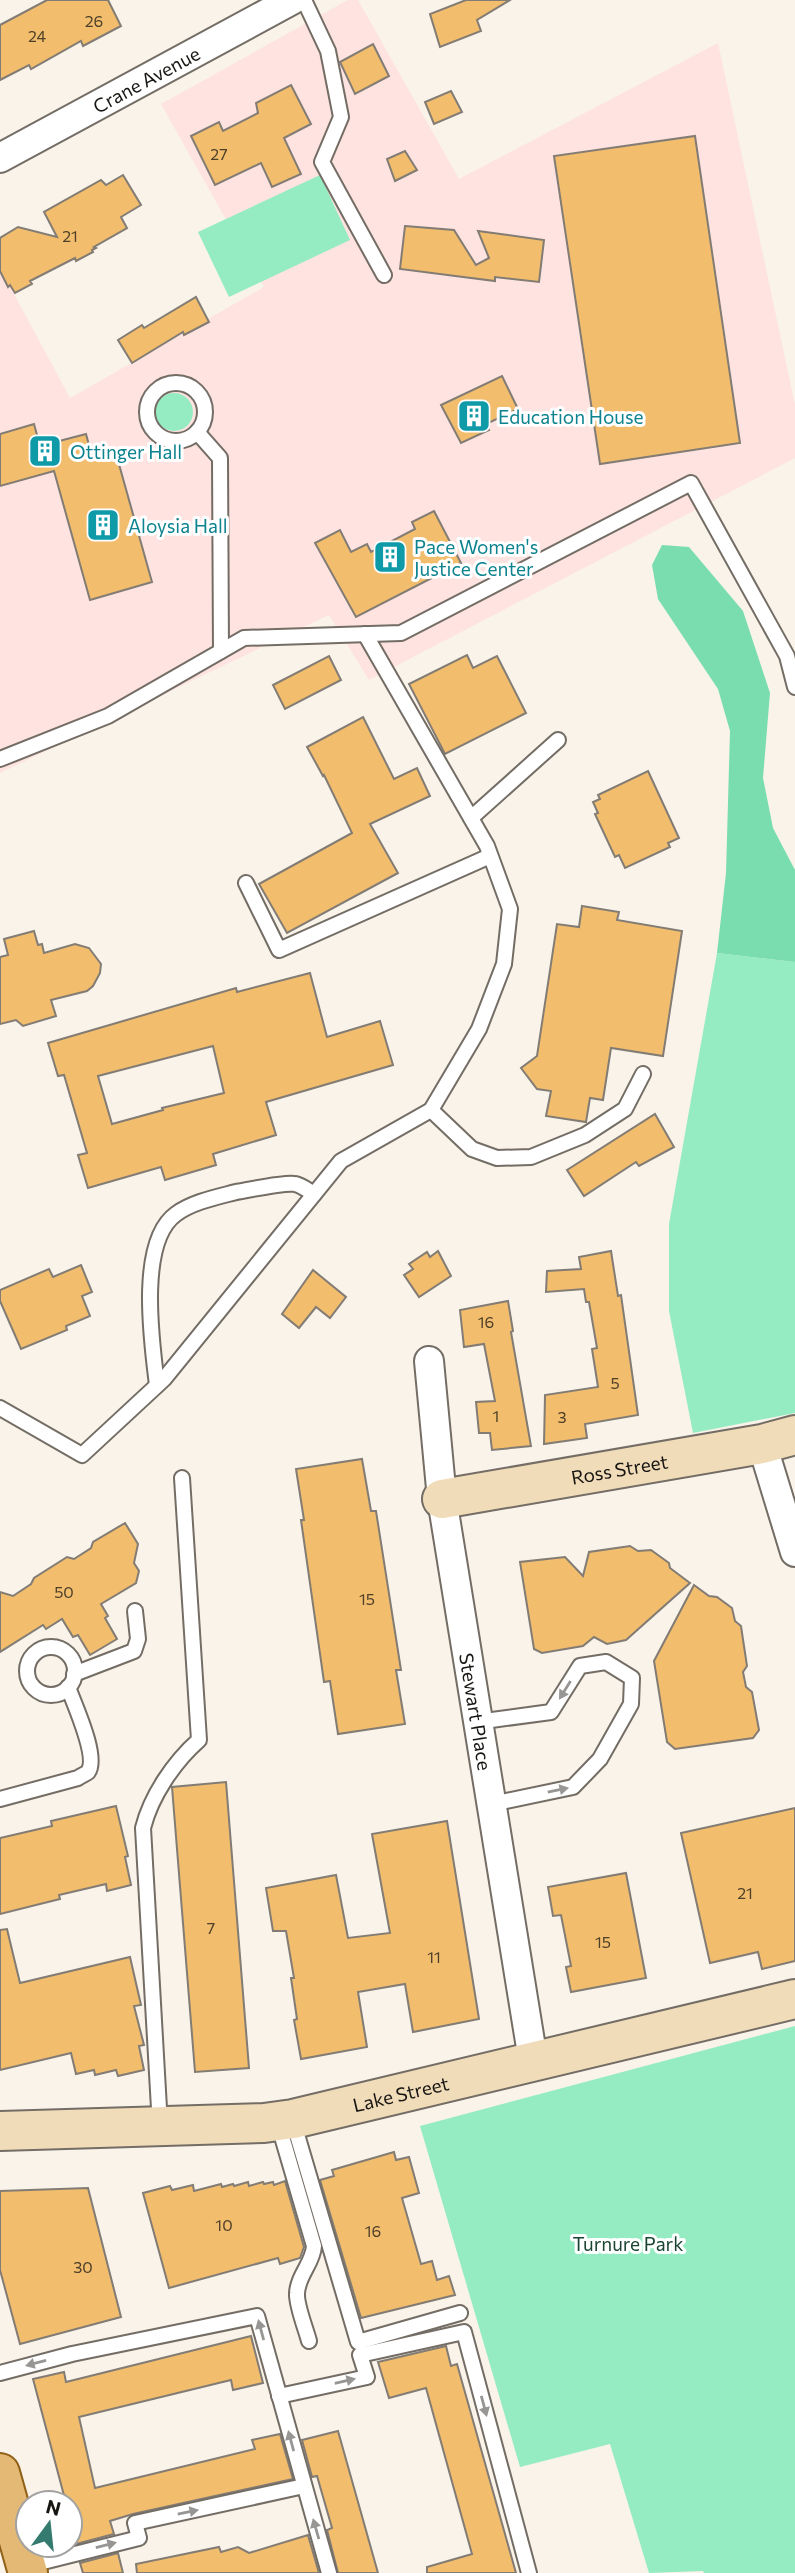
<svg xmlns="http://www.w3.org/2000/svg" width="795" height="2573" font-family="Commissioner,sans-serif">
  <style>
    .education { fill: #fee3e0 }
    .green { fill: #95ecc2 }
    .forest { fill: #7addaf }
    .building { fill: #f2bd6d; stroke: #827c74; stroke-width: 2; fill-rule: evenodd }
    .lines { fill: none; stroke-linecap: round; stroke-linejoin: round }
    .lane-casing { stroke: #736d65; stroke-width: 18 }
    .street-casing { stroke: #736d65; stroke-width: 32 }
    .secondary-casing { stroke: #736d65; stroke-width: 42 }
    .primary-casing { stroke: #906117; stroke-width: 42 }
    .lane { stroke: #fff; stroke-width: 14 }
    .street { stroke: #fff; stroke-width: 28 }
    .secondary { stroke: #f1dcba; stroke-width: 38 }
    .primary { stroke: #e3b975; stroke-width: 38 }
    .oneway { fill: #979694 }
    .labels { text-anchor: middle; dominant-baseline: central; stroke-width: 6; stroke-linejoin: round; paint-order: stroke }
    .number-label { font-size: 16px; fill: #4e4029 }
    .street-label { font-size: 19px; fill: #181612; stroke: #fff }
    .culture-label { font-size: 19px; fill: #0d838f; stroke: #fff; text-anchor: start }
    .park-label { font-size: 19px; fill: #194431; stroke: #fff }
  </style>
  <rect width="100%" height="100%" fill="#f9f3ea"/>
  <!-- education -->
  <path class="education" d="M348,0H358L459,179L718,43L795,405V458L369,680L329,615L0,773V268L70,398L264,287L161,104Z"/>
  <!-- green -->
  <g class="green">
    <path d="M320,175L350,240L229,297L198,232Z"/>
    <circle cx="174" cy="412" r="19"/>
    <path d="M717,953L795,962V1413L693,1433L669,1311V1224Z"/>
    <path d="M795,2026V2573H704L703,2571L649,2573L610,2444L520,2467L420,2126Z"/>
  </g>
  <!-- forest -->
  <path class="forest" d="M662,545L689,547L743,611L770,693L763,778L773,828L795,870V962L717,953L726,873L730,731L718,689L658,599L652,565Z"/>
  <!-- building -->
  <g class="building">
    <path d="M47,0H108L121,26L83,46L81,41L31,69L29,65L0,80V25Z"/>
    <path d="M466,0H510L477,20L481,31L440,47L430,14Z"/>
    <path d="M373,44L389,76L355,94L340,62Z"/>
    <path d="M291,85L311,124L284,138L301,174L272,187L261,163L215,185L191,136L219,122L223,131L258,113L256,103Z"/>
    <path d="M451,91L462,112L434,124L425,102Z"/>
    <path d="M695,136L740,443L600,464L554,156Z"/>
    <path d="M405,151L417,170L395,181L387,159Z"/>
    <path d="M123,175L141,205L121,217L127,228L94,247L96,248L92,250L93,252L76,261L75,258L30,281L32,284L15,293L10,285L8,287L0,271V238L18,227L57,237L44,212L101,180L106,185Z"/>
    <path d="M405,226L454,230L476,265L489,258L478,231L544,240L539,282L495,277V281L400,269Z"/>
    <path d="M196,297L209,322L184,335L183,332L132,363L118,340L142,325L144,328Z"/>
    <path d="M502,376L518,409L486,424L489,430L461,443L441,405Z"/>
    <path d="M34,424L40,446L86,434L92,456L115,450L152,582L90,600L54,471L0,486V434Z"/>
    <path d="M434,511L461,563L356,617L315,543L340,530L351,552L367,544L371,552L415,529L412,522Z"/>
    <path d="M467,655L473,668L497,656L526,713L445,754L409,684Z"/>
    <path d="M329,656L341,680L285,709L273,685Z"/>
    <path d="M363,717L394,779L417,768L430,796L370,824L398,873L287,933L259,884L352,833L324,775L323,776L307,747Z"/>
    <path d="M648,771L679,838L668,843L670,847L625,868L619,855L615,857L595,814L598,813L593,802L600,799L598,795Z"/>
    <path d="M582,906L619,912L617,920L682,931L663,1056L611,1048L603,1100L590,1098L586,1122L546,1116L551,1091L537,1089L521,1068L537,1056L557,924L579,927Z"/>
    <path d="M34,931L38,945L42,944L44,953L75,944L89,948L101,964L100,973L93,986L87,991L51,1000L56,1016L23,1026L16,1020L0,1024V957L8,955L4,939Z"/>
    <path d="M310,973L327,1037L380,1021L393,1065L266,1102L276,1135L213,1154L216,1165L165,1180L161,1167L88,1188L78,1155L87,1153L64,1075L58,1076L48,1043L236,988L237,992ZM213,1046L224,1093L162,1108L163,1110L112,1124L98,1076Z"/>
    <path d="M655,1114L674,1147L639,1166L636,1162L584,1196L567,1170Z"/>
    <path d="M438,1251L451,1276L419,1297L404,1275L413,1269L409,1264L427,1252L430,1257Z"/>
    <path d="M611,1251L618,1296L621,1295L638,1415L585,1424L587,1438L544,1444L545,1395L598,1387L592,1349L597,1348L589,1302H586L584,1289L546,1292L547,1271L581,1269L579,1257Z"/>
    <path d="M81,1265L92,1292L82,1296L90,1316L66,1326L67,1330L21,1349L0,1301V1290L49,1269L53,1277Z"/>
    <path d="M313,1270L346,1297L330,1318L316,1307L299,1328L282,1314Z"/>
    <path d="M508,1301L513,1331L511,1332L531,1446L492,1450L490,1433H479L476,1402L495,1401L484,1344L464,1347L460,1310Z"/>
    <path d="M362,1459L371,1511H376L401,1670H396L405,1724L338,1734L330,1681L324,1682L301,1520H304L296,1469Z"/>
    <path d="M125,1523L138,1544L134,1563L139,1571L136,1583L101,1604L108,1616L105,1618L117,1639L90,1655L78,1635L73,1637L62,1619L46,1629L43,1625L0,1652V1592L13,1596L31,1584L34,1578L67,1557L74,1559L91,1548L93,1542Z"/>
    <path d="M630,1546L638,1551L651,1550L669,1563L670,1568L690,1583L626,1640L607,1644L594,1637L583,1646L542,1653L534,1649L520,1562L565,1557L583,1576L589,1552Z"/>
    <path d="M694,1585L709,1596L717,1597L732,1608L735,1621L741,1626L747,1666L743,1672L746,1687L752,1692L759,1730L753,1738L675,1749L667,1742L654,1661Z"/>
    <path d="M226,1782L249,2068L195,2072L172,1787Z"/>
    <path d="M116,1806L128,1856L125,1857L131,1885L107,1891L106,1884L59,1895L60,1899L0,1914V1838L52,1826L51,1821Z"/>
    <path d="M795,1808V1961L762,1969L758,1952L710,1963L681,1833Z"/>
    <path d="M447,1821L479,2019L413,2032L405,1984L358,1992L367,2047L301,2059L294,2020L297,2019L291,1978H294L286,1931H273L266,1888L336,1875L348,1938L390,1933L372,1834Z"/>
    <path d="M626,1873L646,1978L571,1992L566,1967L571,1966L561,1915L553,1916L548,1887Z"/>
    <path d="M7,1929L20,1983L130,1957L141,2005L134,2006L144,2045L139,2046L144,2070L118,2076L116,2070L95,2075L94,2070L76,2074L71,2053L0,2070V1930Z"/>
    <path d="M394,2152L396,2160L409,2157L419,2193L402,2198L421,2264L432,2261L437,2280L449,2276L455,2295L361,2318L320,2180L334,2176L332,2170Z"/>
    <path d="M285,2181L304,2247L300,2258L280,2264L278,2258L169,2288L143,2193L170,2186L172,2190L193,2185L194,2191L221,2184L222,2187L233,2184L234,2186L248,2182L249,2186L263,2182L264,2184L273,2182L274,2185Z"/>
    <path d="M88,2188L121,2317L20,2344L0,2270V2191Z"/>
    <path d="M251,2336L263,2383L233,2390L231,2380L79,2417L95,2488L255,2449L252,2440L280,2434L293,2479L133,2514L110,2521L114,2534L76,2544L70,2520V2503H66L33,2379L64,2372L66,2382Z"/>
    <path d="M446,2346L451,2366L457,2364L516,2573H427V2567L472,2554L426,2388L389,2398L378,2362Z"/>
    <path d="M338,2431L378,2573H338L327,2530L332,2528L317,2476L312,2477L302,2440Z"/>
    <path d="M308,2535L319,2573H137L136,2564L219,2547L221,2552L238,2547L249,2553Z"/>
    <path d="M118,2553L123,2573H83L80,2563Z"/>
  </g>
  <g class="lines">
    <defs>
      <g id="lane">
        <path d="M304,0L328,51L341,117L322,162L384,275"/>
        <circle cx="176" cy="412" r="29"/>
        <path d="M197,432L220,458L221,651"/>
        <path d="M0,759L108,716L244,638L401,633L691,483L787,656L795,687"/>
        <path d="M471,818L558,740"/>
        <path d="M246,883L279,950L490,856"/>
        <path d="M431,1110L472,1149L497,1158L531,1157L585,1135L625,1109L643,1074"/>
        <path d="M157,1385C152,1344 137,1242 176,1214C192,1202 217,1197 236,1192C248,1190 285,1182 295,1184C301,1185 309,1191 314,1194"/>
        <path d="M0,1408L82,1455L164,1379L341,1161L431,1110L479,1029L504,964L510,909L487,846L365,634"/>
        <circle cx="51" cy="1671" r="24"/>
        <path d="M74,1674L134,1651L138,1639L135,1611"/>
        <path d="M477,1722L551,1712L580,1666L606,1662L632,1678L631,1704L600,1759L573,1787L492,1804"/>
        <path d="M0,1799L78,1778C80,1776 86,1774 88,1772C99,1757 74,1704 68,1687"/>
        <path d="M293,2121L358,2342L460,2313"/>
        <path d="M278,2123L314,2246C313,2263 298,2275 297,2293C296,2305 306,2329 309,2341"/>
        <path d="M160,2126L143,1828C151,1796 174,1762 199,1740L182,1478"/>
        <path d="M0,2373L72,2354L257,2316L329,2573"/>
        <path d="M279,2396L367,2377L360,2355L464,2332L529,2573"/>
        <path d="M27,2566L139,2538L135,2523L304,2486"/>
      </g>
      <g id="street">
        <path id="s1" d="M0,158L292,0"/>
        <path id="s2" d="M429,1361L442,1499L533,2060"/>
        <path d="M762,1444L795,1552"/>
      </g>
      <g id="secondary">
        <path id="s3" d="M442,1499L762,1444L795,1435"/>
        <path id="s4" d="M0,2131L264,2123L293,2119L795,1999"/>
      </g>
      <path id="primary" d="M0,2473L28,2573"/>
    </defs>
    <!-- lane casing -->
    <use href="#lane" class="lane-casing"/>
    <!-- street casing -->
    <use href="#street" class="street-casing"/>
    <!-- secondary casing -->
    <use href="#secondary" class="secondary-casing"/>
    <!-- primary casing -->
    <use href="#primary" class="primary-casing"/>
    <!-- lane -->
    <use href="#lane" class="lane"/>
    <!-- street -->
    <use href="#street" class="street"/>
    <!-- secondary -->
    <use href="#secondary" class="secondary"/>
    <!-- primary -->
    <use href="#primary" class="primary"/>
  </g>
  <!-- one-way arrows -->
  <defs><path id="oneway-solid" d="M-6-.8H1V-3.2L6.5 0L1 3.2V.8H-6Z" transform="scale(1.75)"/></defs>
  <g class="oneway">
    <use href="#oneway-solid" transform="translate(565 1690) rotate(122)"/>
    <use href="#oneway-solid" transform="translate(558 1790) rotate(-12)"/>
    <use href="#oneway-solid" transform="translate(261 2330) rotate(-105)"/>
    <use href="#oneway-solid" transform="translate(36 2363) rotate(165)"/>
    <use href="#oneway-solid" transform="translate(345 2381) rotate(-13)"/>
    <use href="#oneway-solid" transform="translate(484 2406) rotate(75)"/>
    <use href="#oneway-solid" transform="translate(291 2441) rotate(-105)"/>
    <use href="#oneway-solid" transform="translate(188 2512) rotate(-12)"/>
    <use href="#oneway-solid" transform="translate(316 2529) rotate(-106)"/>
    <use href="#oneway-solid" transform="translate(106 2545) rotate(-14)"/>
  </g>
  <!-- icons -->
  <defs>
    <symbol id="building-square" viewBox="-11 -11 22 22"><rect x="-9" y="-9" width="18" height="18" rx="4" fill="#0f9aa8" stroke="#fff"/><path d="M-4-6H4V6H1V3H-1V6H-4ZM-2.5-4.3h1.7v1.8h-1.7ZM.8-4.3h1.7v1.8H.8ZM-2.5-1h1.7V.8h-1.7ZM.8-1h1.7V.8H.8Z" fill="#fff"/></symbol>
  </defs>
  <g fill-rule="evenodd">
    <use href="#building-square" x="455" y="397" width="38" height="38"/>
    <use href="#building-square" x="26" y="432" width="38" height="38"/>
    <use href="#building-square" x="84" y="506" width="38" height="38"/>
    <use href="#building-square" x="371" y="538" width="38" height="38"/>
  </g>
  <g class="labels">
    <!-- number labels -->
    <g class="number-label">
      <text x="94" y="20">26</text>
      <text x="37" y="35">24</text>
      <text x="219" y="153">27</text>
      <text x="70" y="235">21</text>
      <text x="486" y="1321">16</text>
      <text x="615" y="1382">5</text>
      <text x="496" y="1415">1</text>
      <text x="562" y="1416">3</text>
      <text x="64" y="1591">50</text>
      <text x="367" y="1598">15</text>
      <text x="745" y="1892">21</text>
      <text x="211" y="1927">7</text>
      <text x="603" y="1941">15</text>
      <text x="434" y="1956">11</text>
      <text x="224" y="2224">10</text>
      <text x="373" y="2230">16</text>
      <text x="83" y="2266">30</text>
    </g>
    <!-- street labels -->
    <g class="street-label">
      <text stroke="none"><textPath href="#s1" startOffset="166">Crane Avenue</textPath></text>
      <text stroke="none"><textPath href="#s3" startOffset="180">Ross Street</textPath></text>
      <text stroke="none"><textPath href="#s2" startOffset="354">Stewart Place</textPath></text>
      <text stroke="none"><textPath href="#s4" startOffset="404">Lake Street</textPath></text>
    </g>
    <!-- culture labels -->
    <g class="culture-label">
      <text x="498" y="416">Education House</text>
      <text x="70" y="451">Ottinger Hall</text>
      <text x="128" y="525">Aloysia Hall</text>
      <text x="414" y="546">Pace Women's<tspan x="414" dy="22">Justice Center</tspan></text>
    </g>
    <!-- park labels -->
    <g class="park-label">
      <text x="628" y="2243">Turnure Park</text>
    </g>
  </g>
  <!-- north arrow -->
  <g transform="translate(49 2524) rotate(15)"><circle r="33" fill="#ffffff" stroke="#a3a2a0" stroke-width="2"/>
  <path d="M0-5L12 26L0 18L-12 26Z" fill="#347a6f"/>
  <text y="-10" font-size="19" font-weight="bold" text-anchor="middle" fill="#181612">N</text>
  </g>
</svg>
